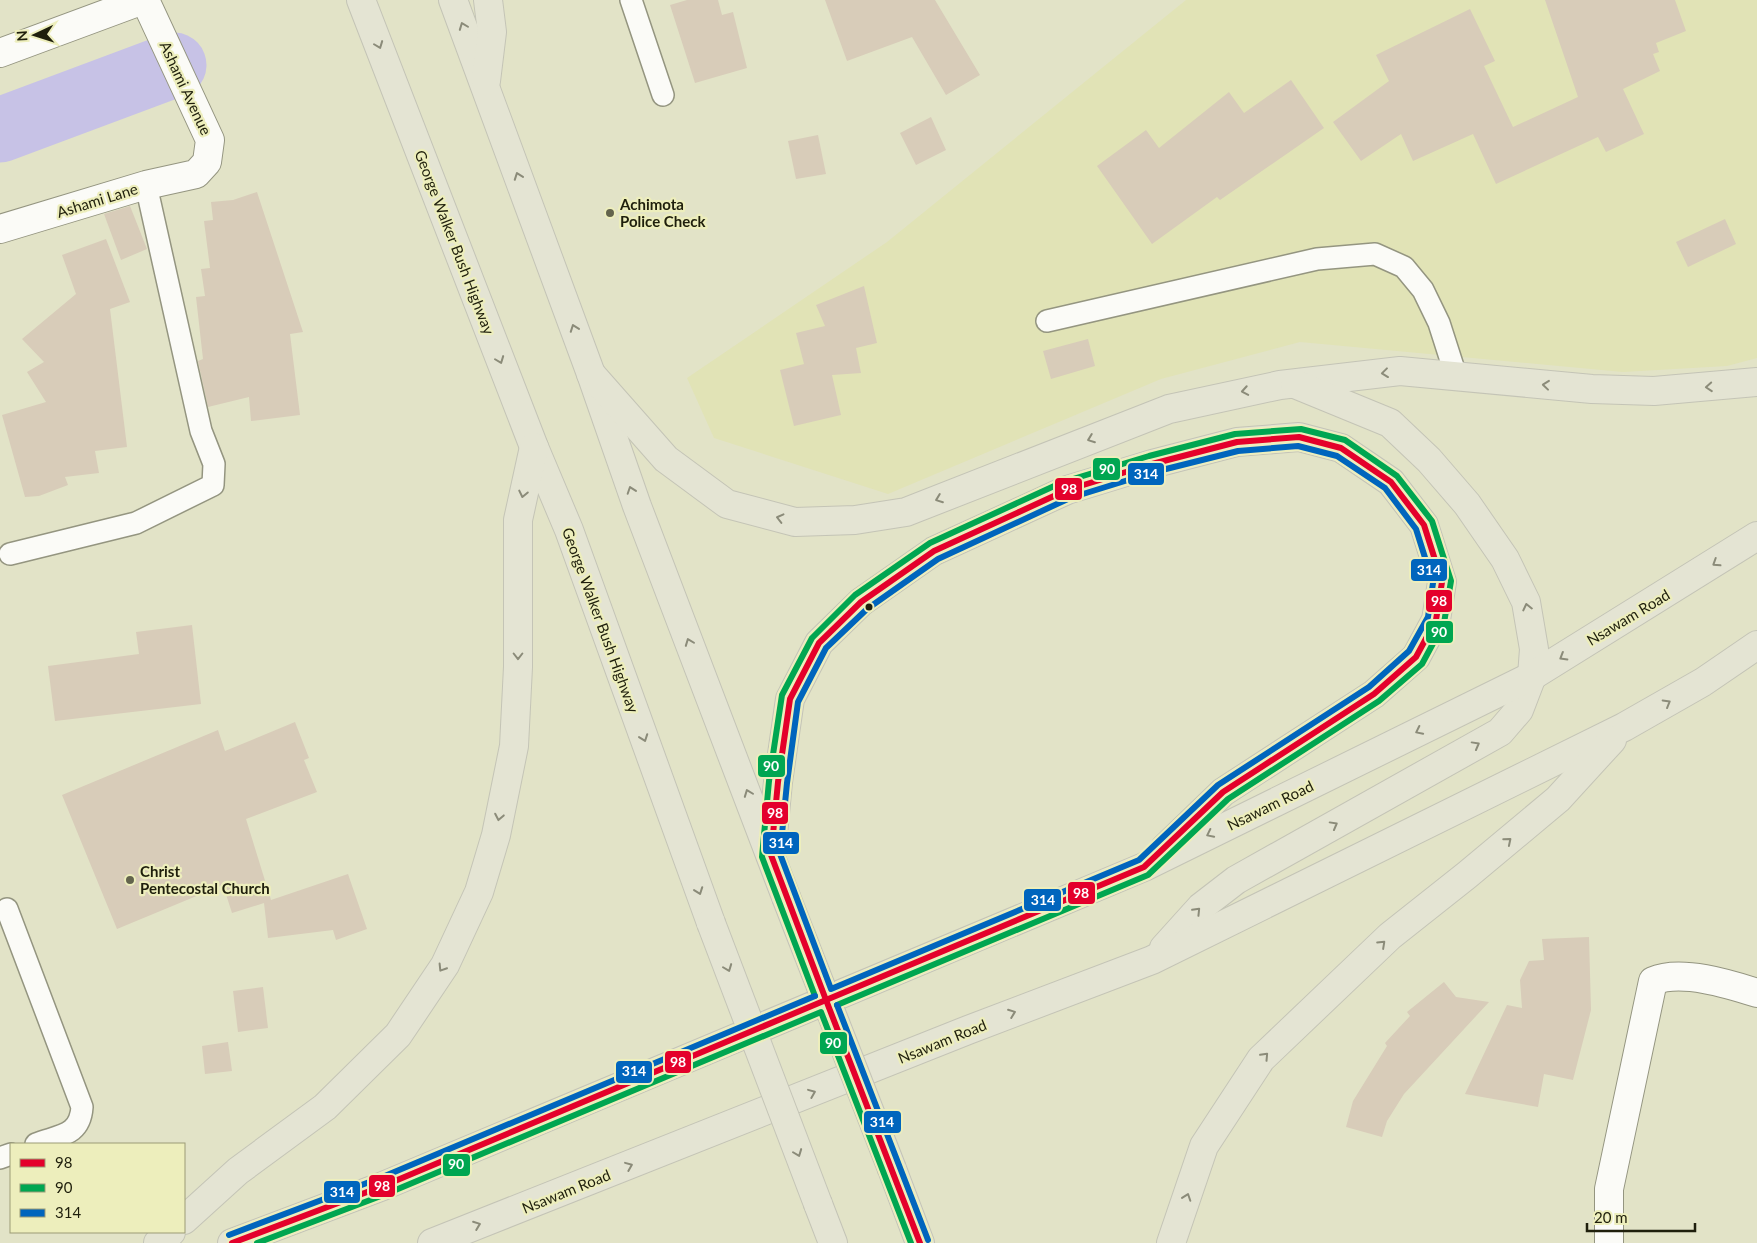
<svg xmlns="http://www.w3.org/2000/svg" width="1757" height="1243" font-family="Lato,sans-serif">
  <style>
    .built { fill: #e1e3b6 }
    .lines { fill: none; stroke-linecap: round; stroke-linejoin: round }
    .river { stroke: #c7c2e6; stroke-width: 65 }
    .building { fill: #d8ccb9 }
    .service-casing { stroke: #949580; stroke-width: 24 }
    .minor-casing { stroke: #949580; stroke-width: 30 }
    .trunk-casing { stroke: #c4c4b6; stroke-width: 30 }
    .service { stroke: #fbfbf7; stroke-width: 21 }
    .minor { stroke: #fbfbf7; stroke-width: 28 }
    .trunk { stroke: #e4e4d3; stroke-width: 28 }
    .trunk-bridge-casing { stroke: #c4c4b6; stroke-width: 30; stroke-linecap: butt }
    .trunk-bridge { stroke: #e4e4d3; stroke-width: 28 }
    .bus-1-casing { stroke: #edeebc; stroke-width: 10 }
    .bus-2-casing { stroke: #edeebc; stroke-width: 10 }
    .bus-3-casing { stroke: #edeebc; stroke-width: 10 }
    .bus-1 { stroke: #e4002b; stroke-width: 6 }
    .bus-2 { stroke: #00a651; stroke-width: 6 }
    .bus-3 { stroke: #0065bd; stroke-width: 6 }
    .oneway { stroke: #8b8b79 }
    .poi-dot { fill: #63644d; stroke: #edeebc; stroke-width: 2 }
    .bus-dot { fill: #1f1f0c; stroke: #edeebc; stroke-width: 2 }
    .labels { text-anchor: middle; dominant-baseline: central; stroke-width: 4.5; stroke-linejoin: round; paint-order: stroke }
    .street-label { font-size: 15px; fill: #1f1f0c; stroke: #edeebc }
    .poi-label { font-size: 15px; font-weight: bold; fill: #1f1f0c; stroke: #edeebc; text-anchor: start }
    .line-badge { stroke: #edeebc; stroke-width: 2 }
    .badge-label { font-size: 14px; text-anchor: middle; font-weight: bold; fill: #fff }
  </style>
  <rect width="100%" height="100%" fill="#e2e3c7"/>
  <!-- built -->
  <path class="built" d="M1186,0H1757V358L1727,366L1623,372L1300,342L1161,379L888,494L714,438L687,378L887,242Z"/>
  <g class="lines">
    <!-- river -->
    <path class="river" d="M0,130L174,65"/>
  </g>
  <!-- building -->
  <g class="building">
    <path d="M687,0H718L722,15L733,12L747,68L695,83L670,5Z"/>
    <path d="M825,0H935L980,75L946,95L912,37L847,61Z"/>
    <path d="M1545,0H1675L1686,31L1656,43L1659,52L1653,54L1660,71L1623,89L1644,134L1606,152L1598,137L1496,184L1473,134L1413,161L1401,134L1361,161L1333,122L1389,81L1376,55L1470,9L1495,61L1484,66L1513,127L1578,97Z"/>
    <path d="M1291,80L1324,128L1220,200L1217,197L1152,244L1097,166L1146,130L1159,148L1229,92L1244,113Z"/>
    <path d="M931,117L946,150L916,165L900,133Z"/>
    <path d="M818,135L826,174L796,179L788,141Z"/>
    <path d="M257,192L303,332L290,334L300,415L251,421L249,397L208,407L198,361L203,359L196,297L205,296L201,269L210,268L204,221L213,220L211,202L233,200Z"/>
    <path d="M130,206L147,249L121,260L104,214Z"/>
    <path d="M1725,219L1736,244L1688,267L1676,242Z"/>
    <path d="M106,239L130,302L110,309L127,447L95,451L99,473L65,477L68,485L39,496L25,497L2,415L46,402L27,372L44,362L22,339L76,294L62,255Z"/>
    <path d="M864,286L877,343L856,348L861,373L832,375L841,415L794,426L780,370L804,364L796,333L825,326L816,305Z"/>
    <path d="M1088,339L1095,366L1051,379L1043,351Z"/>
    <path d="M192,625L201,704L55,721L48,666L139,654L136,632Z"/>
    <path d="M295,722L309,758L304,760L317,792L246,819L271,900L348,874L367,929L336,940L333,930L268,938L264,903L232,913L223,885L117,929L62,795L218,730L225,751Z"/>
    <path d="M1589,937L1591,1010L1573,1080L1544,1074L1538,1107L1465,1094L1507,1005L1522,1008L1520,980L1529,961L1544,960L1542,939Z"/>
    <path d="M1444,982L1456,997L1489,1002L1404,1094L1387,1121L1382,1137L1346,1127L1353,1101L1387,1046L1385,1043L1410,1016L1407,1012Z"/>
    <path d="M263,987L268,1028L238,1032L233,991Z"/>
    <path d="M228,1042L232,1071L205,1074L202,1046Z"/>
  </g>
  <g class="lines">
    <defs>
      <g id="service">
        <path d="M631,0L663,95"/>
        <path d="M1047,321L1317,259L1375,254L1404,267L1423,290L1439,323L1456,376"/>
        <path d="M10,554L136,523L213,485L214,464L201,431L146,185"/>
        <path d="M7,909L82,1107C80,1136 60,1135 36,1144"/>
        <path d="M0,1158L11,1154"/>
      </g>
      <g id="minor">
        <path d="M0,53L143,0"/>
        <path d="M0,229L146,185L196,174L207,162L210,140L145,0"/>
        <path d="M1609,1243V1189L1653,981C1681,969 1729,984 1757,993"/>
      </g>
      <g id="trunk">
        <path d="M361,0L534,447L569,530L711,923"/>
        <path d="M453,0L591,374L637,506L786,897"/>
        <path d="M486,81L492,32L488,0"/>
        <path d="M591,374L666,459L727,504L795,522L855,520L906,512L1169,409L1280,385L1400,371L1592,389L1654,391L1757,382"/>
        <path d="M771,855L778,782L790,699L819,643L861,602L934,551L1067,490L1152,464L1237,442L1299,437L1341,448L1391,482L1424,525L1442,582L1436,620L1416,657L1374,694L1223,792L1165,848"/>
        <path d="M1164,948L1201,907L1236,880L1500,732L1519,710L1532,676L1534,649L1526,602L1505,559L1467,504L1429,460L1390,423L1295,384"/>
        <path d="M892,1169L920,1243"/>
        <path d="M818,1204L833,1243"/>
        <path d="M184,1220L238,1171L325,1107L398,1035L445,965L479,892L496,835L514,746L518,667V520L534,447"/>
        <path d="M158,1243L171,1232"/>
        <path d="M232,1243L383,1186L1144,867L1532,676L1757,536"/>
        <path d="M432,1243L968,1030L1152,960L1624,727L1703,682L1757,645"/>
        <path d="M1171,1243L1204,1146L1261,1059L1390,936L1467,875L1558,799L1612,740"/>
      </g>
    </defs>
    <!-- service casing -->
    <use href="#service" class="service-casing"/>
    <!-- minor casing -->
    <use href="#minor" class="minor-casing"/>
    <!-- trunk casing -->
    <use href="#trunk" class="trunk-casing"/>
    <!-- service -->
    <use href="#service" class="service"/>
    <!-- minor -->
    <use href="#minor" class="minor"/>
    <!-- trunk -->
    <use href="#trunk" class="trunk"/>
    <defs>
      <g id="trunk-bridge">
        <path d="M786,897L892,1169"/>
        <path d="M711,923L818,1204"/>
      </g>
    </defs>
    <!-- trunk-bridge casing -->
    <use href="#trunk-bridge" class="trunk-bridge-casing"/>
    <!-- trunk-bridge -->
    <use href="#trunk-bridge" class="trunk-bridge"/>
    <defs>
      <g id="bus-1">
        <path d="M1299,437L1341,448L1391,482L1424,525L1442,582L1436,620L1416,657L1374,694L1223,792L1144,867L826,1000L771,855L778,782L790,699L819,643L861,602L934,551L1067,490L1152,464L1237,442Z"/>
        <path d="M826,1000L920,1243"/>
        <path d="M232,1243L383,1186L826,1000"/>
      </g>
      <g id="bus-2">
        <path d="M815,996L762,857L769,781L782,695L812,638L855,595L930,543L1063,482L1149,456L1235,434L1301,429L1345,440L1397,476L1432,521L1451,581L1444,623L1422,664L1379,701L1228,799L1148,875L837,1005"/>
        <path d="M257,1243L386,1194L821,1012L911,1243"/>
      </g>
      <g id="bus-3">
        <path d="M1298,446L1337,456L1385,488L1416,529L1433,583L1428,617L1409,651L1369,687L1218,785L1139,860L831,989L780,854L787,783L798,702L826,648L867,609L938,559L1070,498L1154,472L1238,451Z"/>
        <path d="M837,1005L928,1240"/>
        <path d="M229,1235L380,1178L815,996"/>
      </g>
    </defs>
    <!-- bus-1 casing -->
    <use href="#bus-1" class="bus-1-casing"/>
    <!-- bus-2 casing -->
    <use href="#bus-2" class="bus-2-casing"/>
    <!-- bus-3 casing -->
    <use href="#bus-3" class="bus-3-casing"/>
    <!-- bus-1 -->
    <use href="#bus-1" class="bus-1"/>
    <!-- bus-2 -->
    <use href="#bus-2" class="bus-2"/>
    <!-- bus-3 -->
    <use href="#bus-3" class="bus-3"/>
  </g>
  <!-- one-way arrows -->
  <defs><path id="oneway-chevron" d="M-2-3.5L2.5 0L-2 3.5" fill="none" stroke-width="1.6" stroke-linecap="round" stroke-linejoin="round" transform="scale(1.25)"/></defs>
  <g class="oneway">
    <use href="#oneway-chevron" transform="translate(463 26) rotate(-111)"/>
    <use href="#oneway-chevron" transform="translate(379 45) rotate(69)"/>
    <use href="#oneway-chevron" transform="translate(518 176) rotate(-110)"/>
    <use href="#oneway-chevron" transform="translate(574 328) rotate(-110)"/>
    <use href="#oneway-chevron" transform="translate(500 360) rotate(69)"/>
    <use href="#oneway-chevron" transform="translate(1385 373) rotate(173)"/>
    <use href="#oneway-chevron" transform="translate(1546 385) rotate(-174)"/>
    <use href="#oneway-chevron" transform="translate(1709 387) rotate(176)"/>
    <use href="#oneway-chevron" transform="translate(1245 391) rotate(170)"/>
    <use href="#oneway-chevron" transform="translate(1091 439) rotate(159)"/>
    <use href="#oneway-chevron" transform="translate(631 490) rotate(-109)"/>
    <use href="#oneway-chevron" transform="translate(523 494) rotate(102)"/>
    <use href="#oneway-chevron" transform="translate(939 499) rotate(159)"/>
    <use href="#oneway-chevron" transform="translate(780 518) rotate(-166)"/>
    <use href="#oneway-chevron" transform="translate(1716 563) rotate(147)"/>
    <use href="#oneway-chevron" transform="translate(1527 607) rotate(-103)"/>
    <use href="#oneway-chevron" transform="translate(689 642) rotate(-111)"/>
    <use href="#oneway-chevron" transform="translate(518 656) rotate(90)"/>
    <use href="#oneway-chevron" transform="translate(1563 657) rotate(149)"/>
    <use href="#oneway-chevron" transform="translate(1667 703) rotate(-30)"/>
    <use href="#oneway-chevron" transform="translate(1419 731) rotate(154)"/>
    <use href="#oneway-chevron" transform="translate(644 738) rotate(70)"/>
    <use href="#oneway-chevron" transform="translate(1476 745) rotate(-29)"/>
    <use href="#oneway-chevron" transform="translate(748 793) rotate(-111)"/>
    <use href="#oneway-chevron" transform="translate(499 817) rotate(101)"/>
    <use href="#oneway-chevron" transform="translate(1334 825) rotate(-29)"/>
    <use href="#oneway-chevron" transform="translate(1210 834) rotate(154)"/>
    <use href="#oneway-chevron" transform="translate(1508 841) rotate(-40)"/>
    <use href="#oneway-chevron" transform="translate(699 891) rotate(70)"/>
    <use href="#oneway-chevron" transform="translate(1197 911) rotate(-46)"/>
    <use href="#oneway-chevron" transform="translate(1382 944) rotate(-43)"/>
    <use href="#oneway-chevron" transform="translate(442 968) rotate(122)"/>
    <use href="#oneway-chevron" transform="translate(728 968) rotate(69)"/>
    <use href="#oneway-chevron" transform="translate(1012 1013) rotate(-21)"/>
    <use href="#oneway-chevron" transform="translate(1265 1056) rotate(-47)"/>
    <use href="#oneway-chevron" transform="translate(812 1093) rotate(-22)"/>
    <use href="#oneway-chevron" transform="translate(798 1153) rotate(69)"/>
    <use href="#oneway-chevron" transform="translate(629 1166) rotate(-22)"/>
    <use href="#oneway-chevron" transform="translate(1187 1197) rotate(-71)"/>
    <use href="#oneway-chevron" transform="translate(477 1225) rotate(-21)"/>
  </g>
  <!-- markers -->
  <g class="poi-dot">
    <circle cx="610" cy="213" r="5"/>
    <circle cx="130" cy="880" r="5"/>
  </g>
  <circle class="bus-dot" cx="869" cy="607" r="4.5"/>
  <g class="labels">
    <!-- street labels -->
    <g class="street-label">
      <text transform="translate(186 88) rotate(65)">Ashami Avenue</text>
      <text transform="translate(97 200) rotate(-17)">Ashami Lane</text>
      <text transform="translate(455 242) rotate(69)">George Walker Bush Highway</text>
      <text transform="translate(1628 617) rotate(-31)">Nsawam Road</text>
      <text transform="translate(601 620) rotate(70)">George Walker Bush Highway</text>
      <text transform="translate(1270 805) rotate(-26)">Nsawam Road</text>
      <text transform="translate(942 1041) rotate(-22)">Nsawam Road</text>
      <text transform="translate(566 1191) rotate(-22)">Nsawam Road</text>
    </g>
    <!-- poi labels -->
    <g class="poi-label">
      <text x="620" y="204">Achimota<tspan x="620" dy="17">Police Check</tspan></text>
      <text x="140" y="871">Christ<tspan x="140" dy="17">Pentecostal Church</tspan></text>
    </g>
  </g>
  <g class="line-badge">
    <rect x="1092" y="457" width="29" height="24" rx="5" fill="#00a651"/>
    <rect x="1127" y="462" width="38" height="24" rx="5" fill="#0065bd"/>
    <rect x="1054" y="477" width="29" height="24" rx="5" fill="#e4002b"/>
    <rect x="1410" y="558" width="38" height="24" rx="5" fill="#0065bd"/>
    <rect x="1425" y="589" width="28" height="24" rx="5" fill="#e4002b"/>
    <rect x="1425" y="620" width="29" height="24" rx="5" fill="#00a651"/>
    <rect x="757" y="754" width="29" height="24" rx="5" fill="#00a651"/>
    <rect x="761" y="801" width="28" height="24" rx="5" fill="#e4002b"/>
    <rect x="762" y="831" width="38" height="24" rx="5" fill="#0065bd"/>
    <rect x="1067" y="881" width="29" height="24" rx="5" fill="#e4002b"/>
    <rect x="1023" y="888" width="39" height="24" rx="5" fill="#0065bd"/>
    <rect x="819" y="1031" width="29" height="24" rx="5" fill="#00a651"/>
    <rect x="664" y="1050" width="28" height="24" rx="5" fill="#e4002b"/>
    <rect x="615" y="1060" width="38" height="24" rx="5" fill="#0065bd"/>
    <rect x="863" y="1110" width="39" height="24" rx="5" fill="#0065bd"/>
    <rect x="442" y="1153" width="29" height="24" rx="5" fill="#00a651"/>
    <rect x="368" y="1174" width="28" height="24" rx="5" fill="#e4002b"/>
    <rect x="323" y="1180" width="38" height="24" rx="5" fill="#0065bd"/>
  </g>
  <g class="badge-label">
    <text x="1107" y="474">90</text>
    <text x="1146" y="479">314</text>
    <text x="1069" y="494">98</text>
    <text x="1429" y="575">314</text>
    <text x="1439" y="606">98</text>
    <text x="1439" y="637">90</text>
    <text x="771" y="771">90</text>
    <text x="775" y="818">98</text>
    <text x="781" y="848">314</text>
    <text x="1081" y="898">98</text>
    <text x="1043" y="905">314</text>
    <text x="833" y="1048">90</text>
    <text x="678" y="1067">98</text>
    <text x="634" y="1076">314</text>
    <text x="882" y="1127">314</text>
    <text x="456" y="1169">90</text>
    <text x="382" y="1191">98</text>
    <text x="342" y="1197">314</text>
  </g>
  <!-- legend -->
  <rect x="10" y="1143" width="175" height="90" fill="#edeebc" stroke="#9b9b76"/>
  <rect x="20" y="1159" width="25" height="8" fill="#e4002b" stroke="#9b9b76"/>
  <text x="55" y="1168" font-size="15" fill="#1f1f0c">98</text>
  <rect x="20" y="1184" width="25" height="8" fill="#00a651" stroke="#9b9b76"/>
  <text x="55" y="1193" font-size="15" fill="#1f1f0c">90</text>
  <rect x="20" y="1209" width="25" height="8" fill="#0065bd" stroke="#9b9b76"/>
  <text x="55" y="1218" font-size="15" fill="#1f1f0c">314</text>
  <!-- north arrow -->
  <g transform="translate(35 35) rotate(266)" stroke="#edeebc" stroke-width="4" paint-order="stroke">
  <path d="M0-4L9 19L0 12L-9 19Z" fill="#1f1f0c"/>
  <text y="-8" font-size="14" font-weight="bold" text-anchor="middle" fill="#1f1f0c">N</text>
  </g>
  <!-- scale -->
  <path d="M1587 1223v8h108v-8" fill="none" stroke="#1f1f0c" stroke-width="2.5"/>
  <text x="1594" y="1223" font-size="15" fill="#1f1f0c" stroke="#edeebc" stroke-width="4" paint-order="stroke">20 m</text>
</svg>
